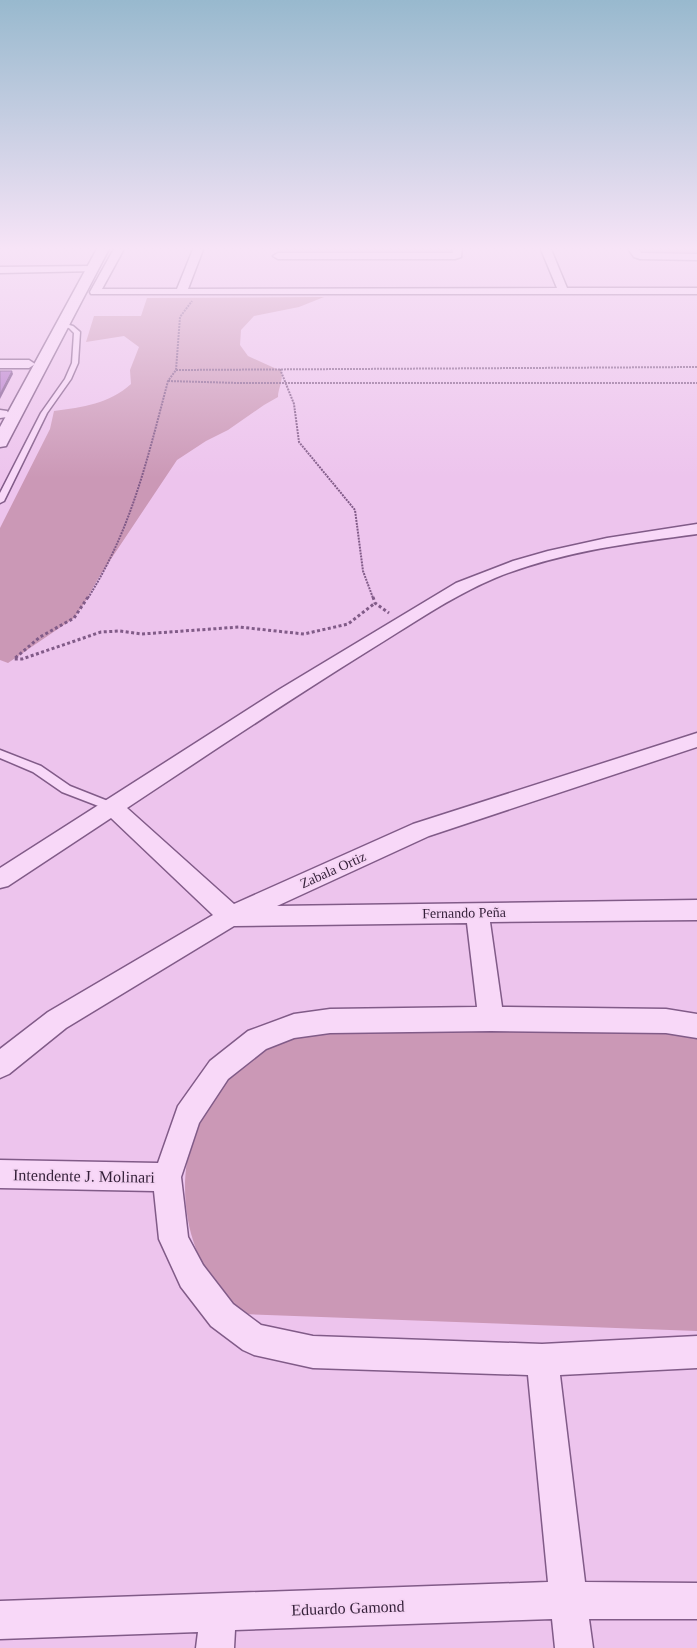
<svg xmlns="http://www.w3.org/2000/svg" width="697" height="1648" font-family="Georgia,serif">
  <style>
    .green { fill: #cb98b6 }
    .lines { fill: none; stroke-linecap: round; stroke-linejoin: round }
    .service-casing { stroke: #815b88; stroke-width: 3 }
    .minor-casing { stroke: #815b88; stroke-width: 3 }
    .tertiary-casing { stroke: #815b88; stroke-width: 3 }
    .path-far1 { stroke: #815b88; stroke-width: 2; stroke-dasharray: 2 1; stroke-linecap: butt }
    .path { stroke: #815b88; stroke-width: 3; stroke-dasharray: 3 2.5; stroke-linecap: butt }
    .service { fill: #f8d8f8; fill-rule: evenodd }
    .minor { fill: #f8d8f8; fill-rule: evenodd }
    .tertiary { fill: #f8d8f8; fill-rule: evenodd }
    .shaded-wall { fill: #7f568e }
    .building { fill: #b57bcb; stroke: #7f568e }
    .labels { text-anchor: middle; dominant-baseline: central; stroke-width: 4; stroke-linejoin: round; paint-order: stroke }
    .street-label { font-size: 14px; fill: #331f38; stroke: #f5d4f4 }
    .near-street-label { font-size: 16px; fill: #331f38; stroke: #f5d4f4 }
  </style>
  <rect width="100%" height="100%" fill="#edc4ed"/>
  <!-- green -->
  <g class="green">
    <path d="M281,247H457L458,255L278,256Z"/>
    <path d="M632,247H697V257L646,256Z"/>
    <path d="M324,297L299,307L254,316L241,330L240,345L248,356L281,371C284,380 278,388 278,397L264,405L228,430L206,441L177,460L99,577L85,602L74,618L8,663L0,660V528L50,429L54,411C83,407 109,404 131,384L130,370L139,347L124,336L86,342L94,316H141L147,298Z"/>
    <path d="M302,1028L697,1031V1331L242,1314C223,1295 206,1274 196,1249C176,1196 183,1131 220,1087C226,1079 233,1067 242,1061C260,1048 282,1039 302,1028Z"/>
  </g>
  <g class="lines">
    <defs>
      <g id="service">
        <path d="M62,323L73,326L80,332L78,363L71,379L47,413L4,501L0,503V493L41,413L65,379L72,363L74,333L69,328L60,326V324Z"/>
        <path d="M0,750L41,766L70,786L118,805L120,808L118,811L114,812L62,792L33,772L0,758Z"/>
      </g>
      <g id="minor">
        <path d="M115,247H125L102,289H177L194,247H204L188,289L557,288L540,247H550L567,288H697V294H91L90,292Z"/>
        <path d="M452,247H462L461,257L455,259H278L273,256L278,253H453Z"/>
        <path d="M627,247H637L641,253L697,254V260L640,259L634,257Z"/>
        <path d="M92,266L96,267V271L0,273V267Z"/>
        <path d="M0,360H29L35,364L29,368H0Z"/>
        <path d="M0,410L7,411L9,414L7,417L0,418Z"/>
        <path d="M697,524V534C629,543 559,552 495,578C450,597 409,626 368,651C286,702 207,755 127,808L234,904L413,824L697,733V747L429,836L277,906L697,900V920L490,922L502,1007L666,1009L697,1014V1038L666,1033L491,1031L330,1033L294,1038L266,1049L228,1079L199,1123L181,1177L188,1237L203,1265L233,1304L261,1325L313,1336L542,1344L697,1336V1368L560,1375L585,1582L697,1583V1619H589L593,1648H555L552,1619L235,1630L234,1648H196L198,1632L0,1639V1601L548,1582L528,1375L313,1368L254,1355L243,1350L211,1326L181,1287L159,1239L154,1191L0,1188V1160L158,1163L178,1106L210,1061L248,1031L294,1014L330,1009L477,1007L467,923L234,926L66,1028L9,1074L0,1078V1049L48,1012L213,915L111,818L8,886L0,888V868L280,689L456,583L513,561L548,551L607,538Z"/>
      </g>
      <path id="tertiary" d="M98,247H110L8,442L6,446L0,447V427Z"/>
    </defs>
    <!-- service casing -->
    <use href="#service" class="service-casing"/>
    <!-- minor casing -->
    <use href="#minor" class="minor-casing"/>
    <!-- tertiary casing -->
    <use href="#tertiary" class="tertiary-casing"/>
    <!-- path-far1 -->
    <g class="path-far1">
      <path d="M280,369L294,404L299,442L355,510L363,571L373,598"/>
      <path d="M176,370L697,367"/>
      <path d="M168,381L238,383H697"/>
      <path d="M88,598C132,528 147,460 168,381L176,370L180,317L192,301"/>
    </g>
    <!-- path -->
    <g class="path">
      <path d="M88,597L74,618L40,637L14,659H22L101,632L120,631L142,634L239,627L304,634L348,624L375,603"/>
      <path d="M373,597L375,603L389,613"/>
    </g>
    <!-- service -->
    <use href="#service" class="service"/>
    <!-- minor -->
    <use href="#minor" class="minor"/>
    <!-- tertiary -->
    <use href="#tertiary" class="tertiary"/>
  </g>
  <!-- shaded-wall -->
  <path class="shaded-wall" d="M12,371L13,374L0,399V394Z"/>
  <!-- building -->
  <path class="building" d="M0,371H12L0,394Z"/>
  <!-- sky -->
  <linearGradient id="sky" x2="0" y2="1"><stop stop-color="#98b9ce"/><stop offset="0.52" stop-color="#f7e4f7"/><stop offset="1" stop-color="#f7e4f7" stop-opacity="0"/></linearGradient>
  <rect width="697" height="478" fill="url(#sky)"/>
  <g class="labels">
    <!-- street labels -->
    <g class="street-label">
      <text transform="translate(333 870) rotate(-24)">Zabala Ortiz</text>
      <text transform="translate(464 913) rotate(-1)">Fernando Peña</text>
    </g>
    <!-- near-street labels -->
    <g class="near-street-label">
      <text transform="translate(84 1176) rotate(1)">Intendente J. Molinari</text>
      <text transform="translate(348 1608) rotate(-2)">Eduardo Gamond</text>
    </g>
  </g>
</svg>
